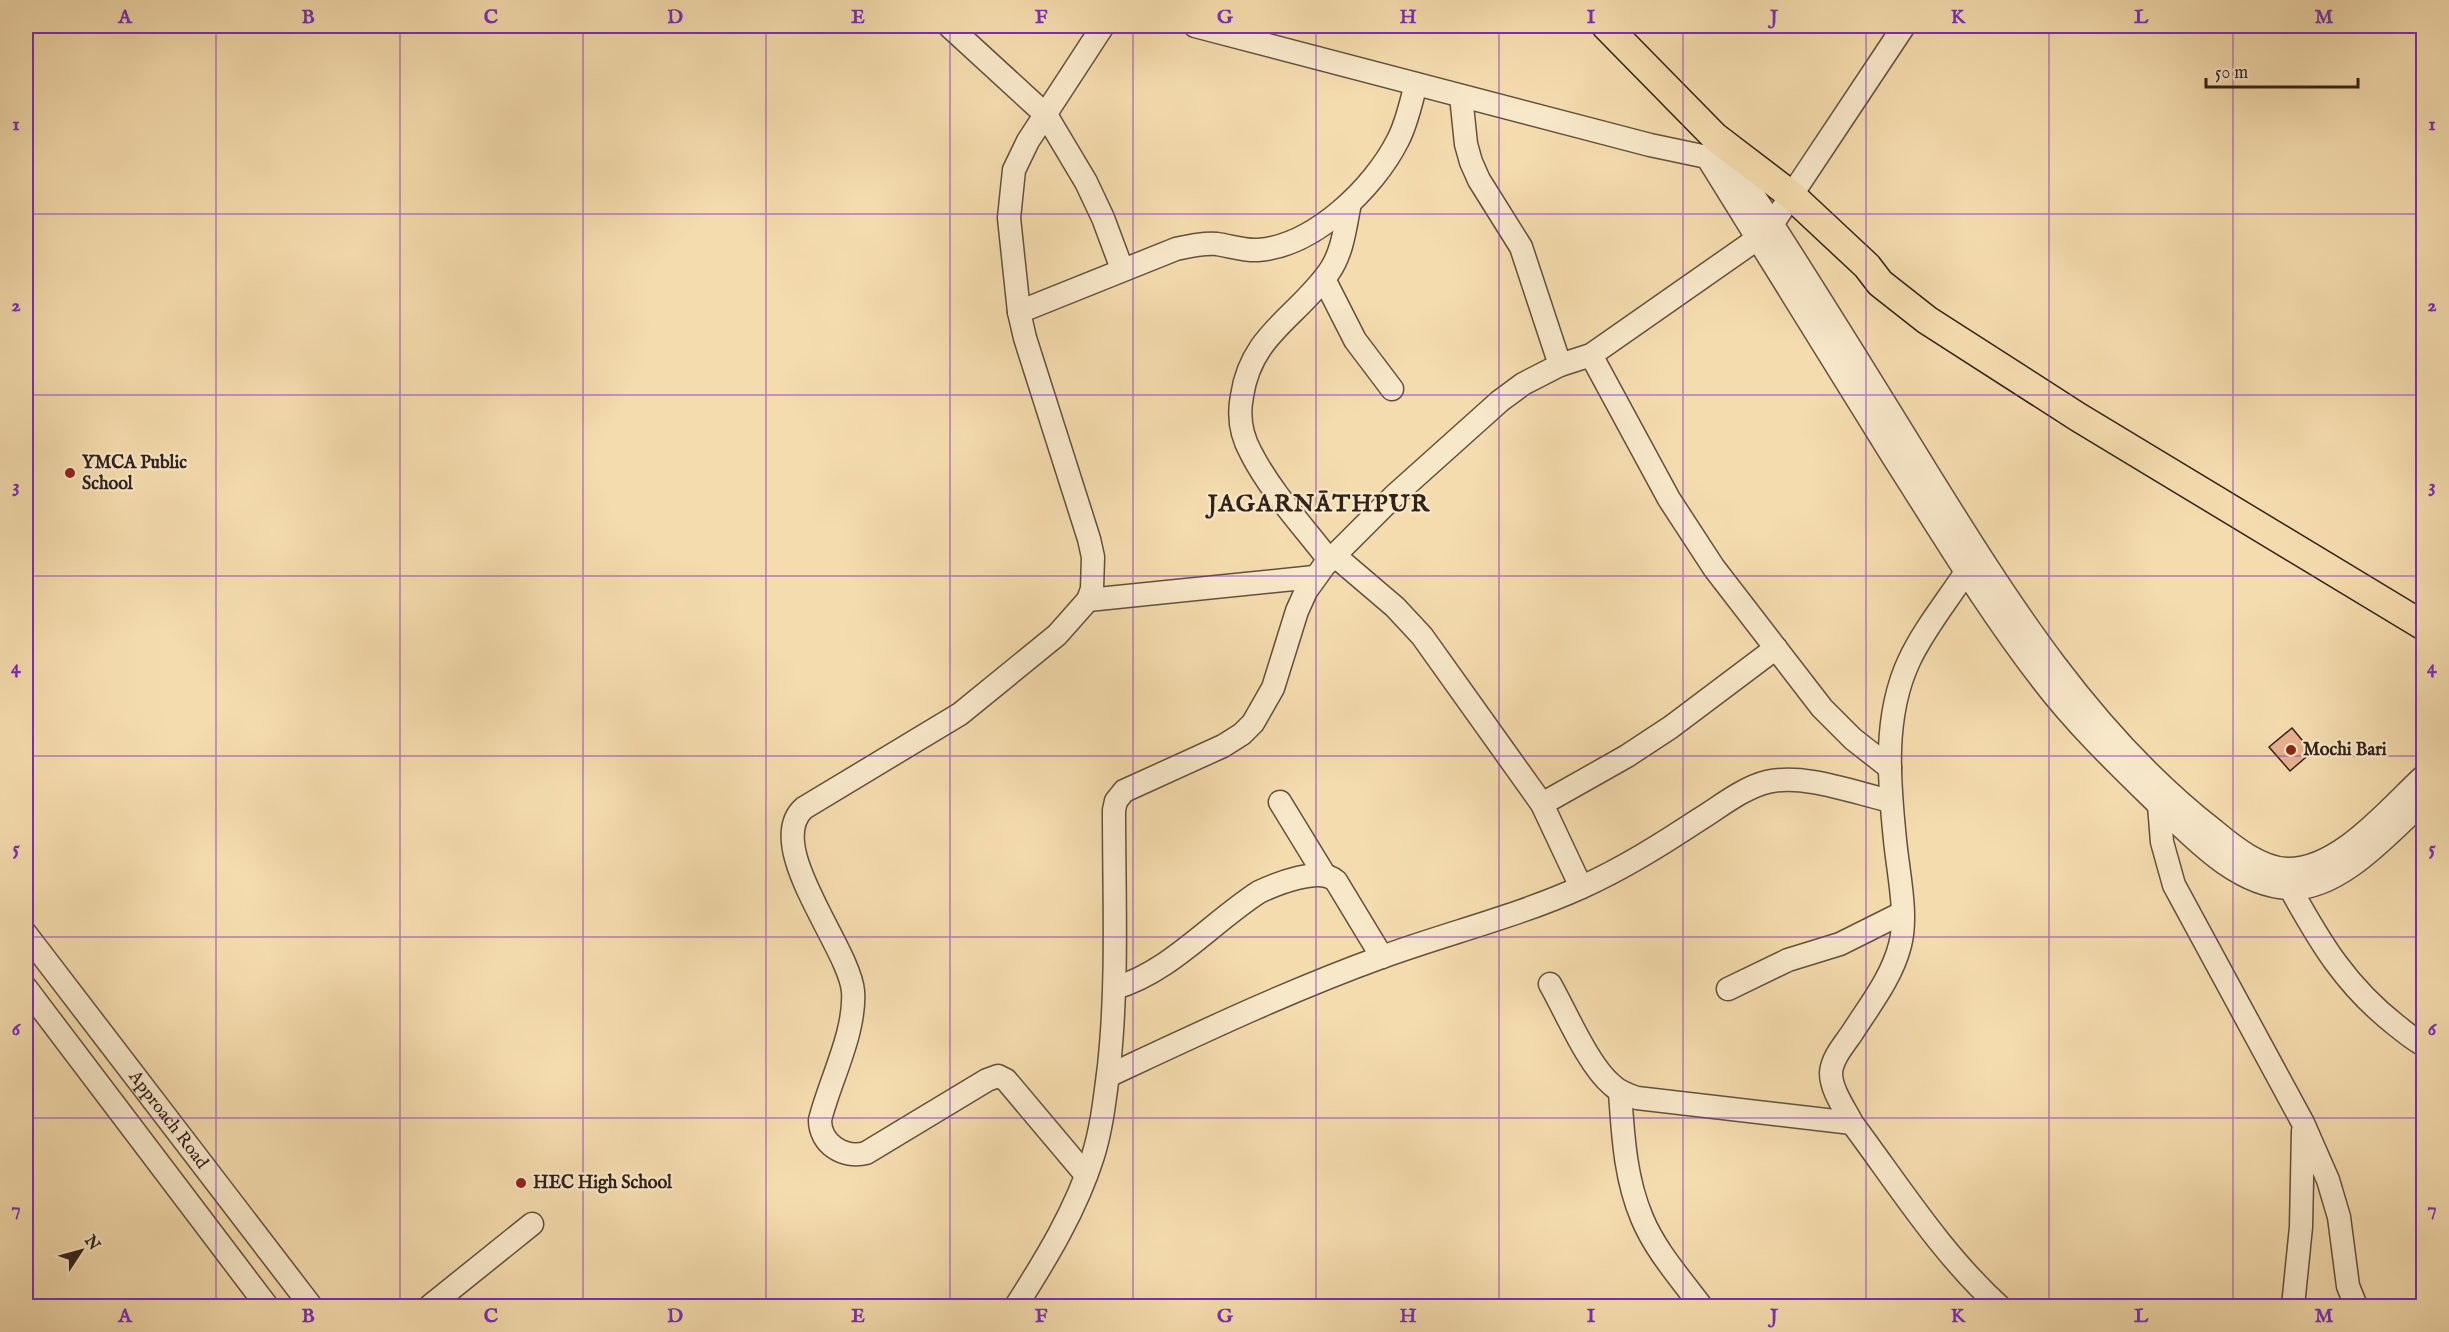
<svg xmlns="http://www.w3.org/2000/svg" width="2449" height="1332" font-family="'IM FELL English',serif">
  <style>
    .building { fill: #e9b18f; stroke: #312119; stroke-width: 1.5 }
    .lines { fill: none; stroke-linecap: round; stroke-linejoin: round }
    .minor-casing { stroke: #62503e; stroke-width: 25 }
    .major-casing { stroke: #312119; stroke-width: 31 }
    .minor { stroke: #f8e8ca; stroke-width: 22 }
    .major { stroke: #f5dcae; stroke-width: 28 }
    .grid { fill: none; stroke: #7b2cbf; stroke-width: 1.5; stroke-opacity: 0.55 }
    .poi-dot { fill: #8f2418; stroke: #f8e8ca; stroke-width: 2 }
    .labels { text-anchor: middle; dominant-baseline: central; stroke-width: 4.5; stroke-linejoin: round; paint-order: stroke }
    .poi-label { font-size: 18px; font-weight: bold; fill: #312119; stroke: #f8e8ca; text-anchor: start }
    .street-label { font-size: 18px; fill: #312119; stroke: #f8e8ca }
    .district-label { font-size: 24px; font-weight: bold; letter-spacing: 1.5px; fill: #312119; stroke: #f8e8ca }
    .neatline { fill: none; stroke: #7b2cbf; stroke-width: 2 }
    .grid-label { font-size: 20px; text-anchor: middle; font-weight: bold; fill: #7b2cbf }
  </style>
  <rect width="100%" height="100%" fill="#f5dcae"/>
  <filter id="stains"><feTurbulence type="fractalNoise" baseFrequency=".00333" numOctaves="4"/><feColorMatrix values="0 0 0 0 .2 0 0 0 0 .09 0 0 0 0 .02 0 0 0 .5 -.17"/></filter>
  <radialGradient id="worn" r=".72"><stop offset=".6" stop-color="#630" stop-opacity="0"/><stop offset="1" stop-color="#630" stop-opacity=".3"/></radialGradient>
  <path class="building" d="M2292 728 2312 752 2290 771 2269 747Z"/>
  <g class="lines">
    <g class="minor-casing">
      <g id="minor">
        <path d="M949 26 1046 115 1086 182 1103 218 1122 269"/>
        <path d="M1195 26 1650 145 1707 157 1722 156"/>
        <path d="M1461 96 1466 144 1471 162 1479 180 1521 247 1560 365"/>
        <path d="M1727 155C1796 258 1861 365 1926 470 2008 602 2091 735 2215 831 2234 847 2261 868 2287 869 2339 870 2388 809 2424 776"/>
        <path d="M1707 157C1768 257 1830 357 1893 457 1941 532 1987 609 2042 680 2077 726 2120 767 2161 807 2195 840 2239 887 2291 888 2340 890 2390 832 2424 801"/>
        <path d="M1324 279 1355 340 1392 389"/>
        <path d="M1019 312 1176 249C1190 246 1203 243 1217 244 1231 246 1244 251 1258 250 1314 246 1374 188 1398 140 1407 123 1411 102 1416 84"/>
        <path d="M1591 355 1669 499 1714 568 1822 708 1853 739 1890 768"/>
        <path d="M1334 555 1395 607 1422 636 1542 804 1581 887"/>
        <path d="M1329 560C1303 526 1271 492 1251 453 1241 435 1238 416 1242 396 1251 335 1296 318 1329 272 1343 252 1345 227 1350 203"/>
        <path d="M1966 572C1947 601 1924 629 1909 661 1883 717 1889 781 1895 840 1898 872 1908 915 1900 945 1892 977 1870 1005 1852 1033 1844 1045 1832 1058 1831 1073 1831 1090 1845 1109 1852 1123 1899 1186 1941 1253 1999 1306"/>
        <path d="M1088 600 1314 577"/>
        <path d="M1280 802 1324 874"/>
        <path d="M1542 804 1627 756 1671 727 1776 648"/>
        <path d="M2159 805 2162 842 2174 885 2303 1123 2328 1180 2339 1217 2348 1286 2356 1306"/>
        <path d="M2290 888C2321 944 2346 986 2397 1026 2406 1033 2414 1040 2424 1045"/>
        <path id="s1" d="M26 934 311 1306"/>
        <path d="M1550 984C1566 1012 1588 1065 1612 1085 1619 1092 1628 1095 1637 1098L1852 1123"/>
        <path d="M26 988 267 1306"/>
        <path d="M1115 988C1170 972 1211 923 1259 892 1276 884 1320 866 1336 881L1382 957"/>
        <path d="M1728 989 1788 960 1840 944 1902 913"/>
        <path d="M1108 1076C1198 1034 1288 991 1382 957 1448 933 1518 916 1582 887 1624 868 1662 844 1700 819 1721 806 1743 788 1767 782 1804 773 1855 793 1891 801"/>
        <path d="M1620 1092C1623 1135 1625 1178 1642 1218 1655 1250 1681 1279 1701 1306"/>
        <path d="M1086 1175 1006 1080 998 1076 987 1080 866 1153C844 1159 820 1144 820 1120 830 1080 856 1032 853 991 849 947 762 845 804 808L960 714 1057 635 1088 600 1092 589 1093 557 1089 539 1025 338 1019 312 1009 218 1014 170 1028 141 1103 26"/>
        <path d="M430 1306 532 1224"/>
        <path d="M1016 1306C1046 1259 1076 1210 1093 1156 1102 1127 1105 1097 1109 1066 1118 982 1114 896 1114 810L1116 801 1124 791 1223 746 1242 734 1253 723 1273 688 1297 611 1306 591 1324 566 1394 496 1500 401 1523 384 1560 365 1591 355 1757 239 1773 223 1904 26"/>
        <path d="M2293 1306 2301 1227 2303 1131"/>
      </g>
    </g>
    <g class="major-casing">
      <path id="major" d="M1606 26 1715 137 1791 195 1867 266 1880 283 1927 320 2078 417 2424 626"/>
    </g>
    <use href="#minor" class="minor"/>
    <use href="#major" class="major"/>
  </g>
  <path class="grid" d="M216 26V1306M400 26V1306M583 26V1306M766 26V1306M950 26V1306M1133 26V1306M1316 26V1306M1499 26V1306M1683 26V1306M1866 26V1306M2049 26V1306M2233 26V1306M26 214H2424M26 395H2424M26 576H2424M26 756H2424M26 937H2424M26 1118H2424"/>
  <g class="poi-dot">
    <circle cx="70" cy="473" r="6"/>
    <circle cx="2291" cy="750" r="6"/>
    <circle cx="521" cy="1183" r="6"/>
  </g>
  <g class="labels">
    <g class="poi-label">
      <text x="82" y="463">YMCA Public<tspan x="82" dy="21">School</tspan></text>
      <text x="2303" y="750">Mochi Bari</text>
      <text x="533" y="1183">HEC High School</text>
    </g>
    <g class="street-label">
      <text stroke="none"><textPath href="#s1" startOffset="234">Approach Road</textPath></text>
    </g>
    <g class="district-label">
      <text x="1319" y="504">JAGARNĀTHPUR</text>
    </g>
  </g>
  <rect width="2449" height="1332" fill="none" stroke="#f5dcae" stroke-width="66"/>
  <g transform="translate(81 1251) rotate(54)" stroke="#f8e8ca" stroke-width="4.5" paint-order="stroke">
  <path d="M0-4.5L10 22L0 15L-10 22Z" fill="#312119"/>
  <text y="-9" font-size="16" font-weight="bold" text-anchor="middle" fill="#312119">N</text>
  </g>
  <path d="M2206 78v9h152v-9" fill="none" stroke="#312119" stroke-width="3"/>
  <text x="2215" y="78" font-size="18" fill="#312119" stroke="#f8e8ca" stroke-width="4.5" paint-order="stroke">50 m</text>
  <rect x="33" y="33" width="2383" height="1266" class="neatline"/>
  <g class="grid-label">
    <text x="125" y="23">A</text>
    <text x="308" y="23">B</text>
    <text x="491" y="23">C</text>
    <text x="675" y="23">D</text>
    <text x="858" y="23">E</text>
    <text x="1041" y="23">F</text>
    <text x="1225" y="23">G</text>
    <text x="1408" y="23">H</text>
    <text x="1591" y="23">I</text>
    <text x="1774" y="23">J</text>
    <text x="1958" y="23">K</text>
    <text x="2141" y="23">L</text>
    <text x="2324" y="23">M</text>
    <text x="16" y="130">1</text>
    <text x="2432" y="130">1</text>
    <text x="16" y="311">2</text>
    <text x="2432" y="311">2</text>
    <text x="16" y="492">3</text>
    <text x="2432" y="492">3</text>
    <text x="16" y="673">4</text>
    <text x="2432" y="673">4</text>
    <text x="16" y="854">5</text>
    <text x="2432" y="854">5</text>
    <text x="16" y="1035">6</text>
    <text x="2432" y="1035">6</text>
    <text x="16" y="1215">7</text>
    <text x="2432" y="1215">7</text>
    <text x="125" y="1322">A</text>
    <text x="308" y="1322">B</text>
    <text x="491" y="1322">C</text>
    <text x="675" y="1322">D</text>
    <text x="858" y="1322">E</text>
    <text x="1041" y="1322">F</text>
    <text x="1225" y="1322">G</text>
    <text x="1408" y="1322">H</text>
    <text x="1591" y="1322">I</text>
    <text x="1774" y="1322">J</text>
    <text x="1958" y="1322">K</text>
    <text x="2141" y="1322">L</text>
    <text x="2324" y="1322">M</text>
  </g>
  <rect width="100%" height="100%" filter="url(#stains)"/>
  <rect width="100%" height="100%" fill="url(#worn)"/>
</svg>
